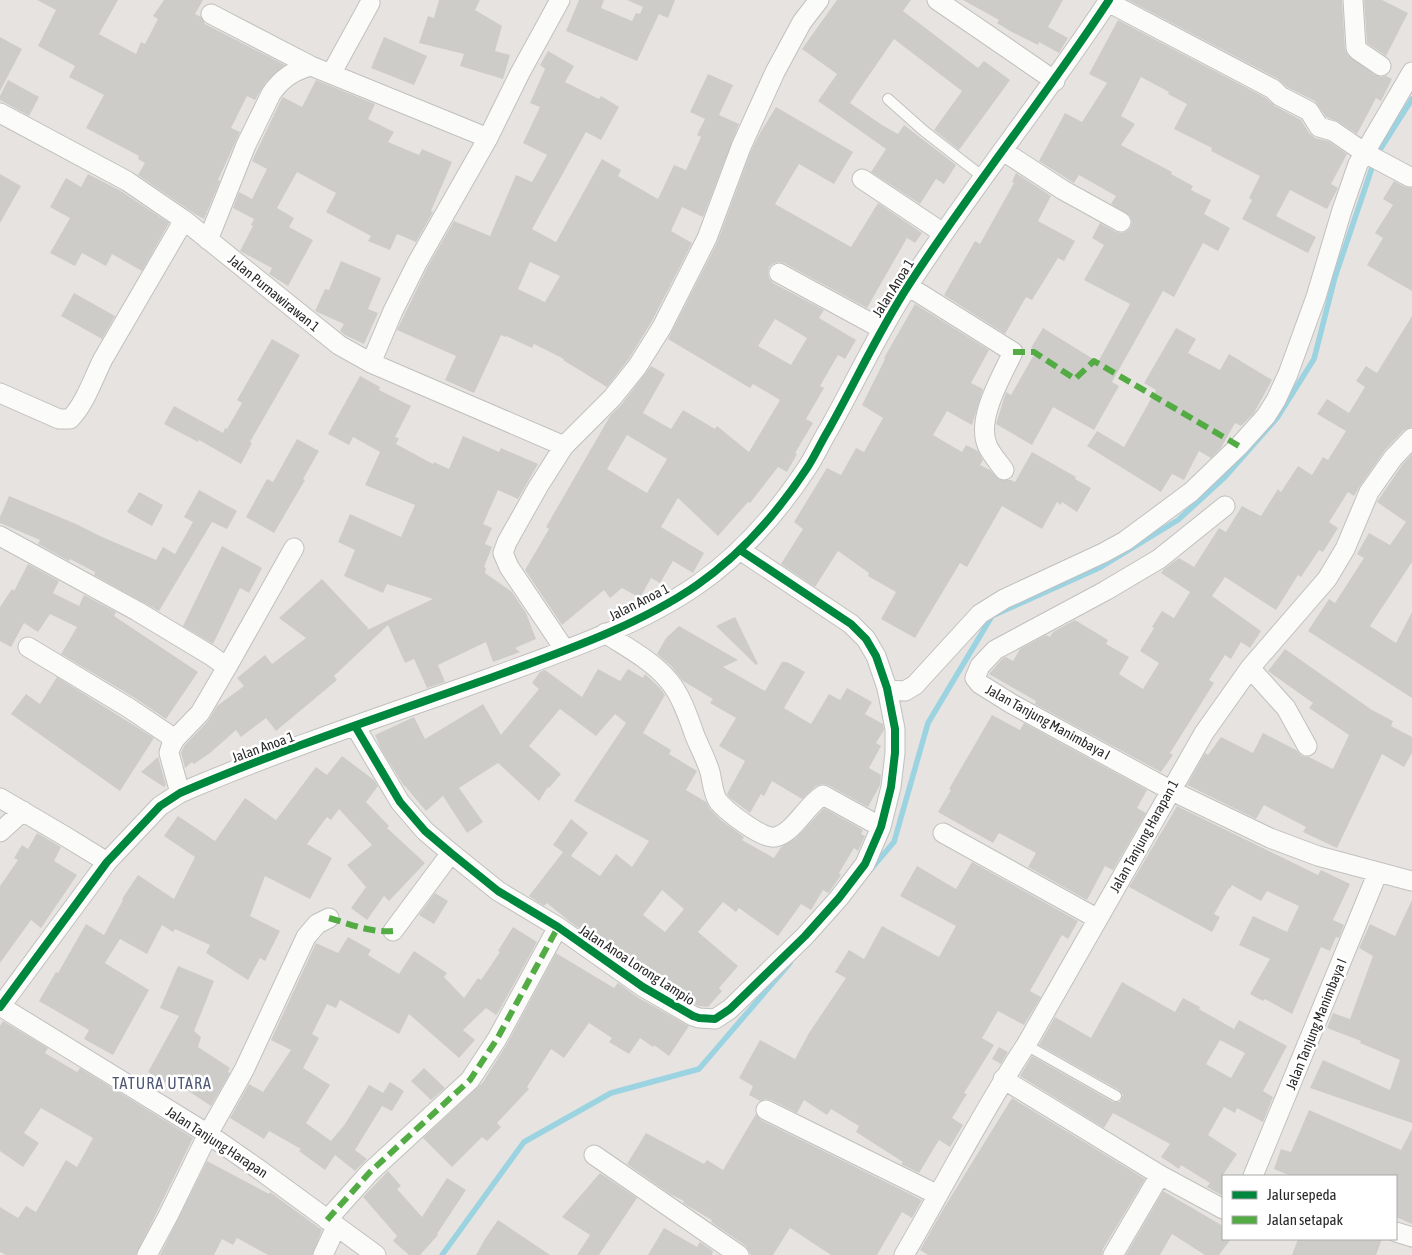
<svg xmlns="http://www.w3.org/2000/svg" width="1412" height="1255" font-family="'Asap Condensed',sans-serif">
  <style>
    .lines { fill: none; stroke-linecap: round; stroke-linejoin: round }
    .stream { stroke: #9bd3e1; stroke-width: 5.5 }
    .building { fill: #ceccc9; fill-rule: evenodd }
    .service-casing { stroke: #c1c0c1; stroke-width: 12 }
    .minor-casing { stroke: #c1c0c1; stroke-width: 21 }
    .service { stroke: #fbfbfa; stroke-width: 10 }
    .minor { stroke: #fbfbfa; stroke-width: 19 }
    .quiet { stroke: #53ab44; stroke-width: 6; stroke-dasharray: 12 6; stroke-linecap: butt }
    .cycleway-casing { stroke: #fff; stroke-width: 11 }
    .cycleway { stroke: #00873e; stroke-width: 8 }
    .labels { text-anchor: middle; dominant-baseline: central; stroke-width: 5; stroke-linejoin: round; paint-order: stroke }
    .street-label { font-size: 14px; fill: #292929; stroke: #fff }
    .quarter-label { font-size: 16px; letter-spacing: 1px; fill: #4e5875; stroke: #fff }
  </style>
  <rect width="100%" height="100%" fill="#e7e3e0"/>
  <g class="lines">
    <path class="stream" d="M871 869 894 842 928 723 992 616 1101 567 1178 520 1225 477 1277 418 1314 359 1335 277 1376 156 1412 99
      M442 1255 524 1142 611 1093 699 1069 790 963"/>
  </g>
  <path class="building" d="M37 0H118L99 34 136 54 141 42 145 44 158 19 153 16 164 0H203L195 14 201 17 205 24 285 65 266 82 255 100 247 96 231 128 240 132 218 180 220 181 204 219 195 214 138 175 145 163 138 159 139 156 86 128 104 95 69 77 75 66 38 46 56 10Z
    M439 0H480L475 10 502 26 495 51 510 55 503 79 460 66 464 54 419 43 428 16 434 18Z
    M579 0H604L601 8 632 21 636 13 640 14 643 7 627 0H675L668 18 659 14 637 61 566 31Z
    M837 0H911L903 11 978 68 984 61 1010 80 959 150 934 130 962 91 894 39 850 103 882 125 898 134 904 125 956 165 944 184 936 179 920 204 871 172 886 149 818 101 837 74 802 49Z
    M963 0H1063L1048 27 1068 38 1059 53 1039 42 1038 45 1010 31 997 23 999 20Z
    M1128 0H1342L1345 49 1348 55 1375 75 1381 77 1386 76 1392 79 1381 101 1376 98 1357 134 1339 122 1326 117 1315 101 1287 87 1278 79Z
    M1364 0H1382L1408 13 1386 56 1367 43Z
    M1118 20 1266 98 1275 106 1301 120 1309 133 1315 138 1328 141 1347 154 1331 184 1338 188 1327 209 1290 190 1276 216 1316 237 1308 253 1242 219 1252 200 1249 198 1260 176 1211 151 1212 148 1174 129 1187 104 1168 94 1169 92 1141 77 1121 116 1135 124 1121 145 1172 172 1171 174 1193 186 1191 190 1211 200 1204 214 1230 228 1218 251 1203 243 1174 297 1163 291 1112 382 1119 386 1094 430 1053 407 1032 445 996 424 1006 392 1011 395 1036 351 1031 348 1043 328 1098 362 1130 304 1084 280 1104 245 1092 238 1100 223 1116 232 1122 233 1127 231 1131 227 1132 221 1130 216 1111 204 1116 196 1079 175 1074 183 1039 161 1065 113 1082 122 1107 83 1089 74Z
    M0 37 22 49 0 91Z
    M384 37 427 56 414 85 371 68Z
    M548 51 574 66 565 82 599 99 601 96 619 107 601 140 586 132 532 229 556 242 602 159 621 170 618 176 658 199 674 165 686 170 701 137 697 135 705 119 690 112 708 74 733 85 719 115 739 124 703 217 682 207 671 231 692 243 652 321 628 360 607 387 563 360 564 359 534 344 532 348 506 336 505 337 501 335 474 393 445 380 456 356 397 330 427 268 454 221 490 236 516 175 532 182 547 155 523 143 540 107 530 103 545 69 540 65ZM530 262 560 276 545 302 518 289Z
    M8 80 39 97 29 116 0 100V96Z
    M316 80 375 104 368 119 394 132 388 142 419 155 422 149 452 162 431 211 433 212 416 242 397 234 390 250 368 241 371 236 326 212 336 193 297 172 277 208 294 218 289 227 313 240 288 286 269 274 272 268 240 251 253 226 251 225 254 219 233 208 239 192 252 199 267 169 252 161 281 100 283 97 302 107Z
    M776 107 853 152 834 184 799 164 775 204 851 247 878 203 922 233 915 243 907 238 867 308 784 263 778 262 774 263 769 267 768 274 769 278 773 283 824 310 819 318 856 340 845 359 838 355 820 386 824 388 806 419 813 423 795 453 797 454 787 472 778 467 750 503 748 502 718 536 678 498 661 527 704 553 693 573 673 561 660 583 651 578 640 598 622 588 610 598 604 590 562 625 525 570 549 529 546 527 610 416 621 405 651 366 665 374 643 413 671 429 683 410 715 429 717 426 749 452 780 400 753 384 750 388 668 339 717 243 751 151 760 133ZM775 319 807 338 791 365 758 346ZM627 435 667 459 647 493 607 469Z
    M1016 173 1051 196 1038 221 1075 241 1064 261 1058 258 1032 300 1026 297 1005 334 944 295 975 241 980 244 1014 183 1012 182Z
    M0 174 21 186 0 223Z
    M88 174 121 191 169 223 142 271 112 254 106 266 82 253 75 266 50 253 70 218 50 207 66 178 81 187Z
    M1394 181 1405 187 1412 188V291L1367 265 1383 238 1375 233 1393 205 1383 199Z
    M341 261 381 278 368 309 378 313 364 344 345 335 340 331 344 324 315 311 325 289 329 290Z
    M74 293 115 316 102 339 61 316Z
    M915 304 989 350 971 383 983 389 972 425 947 411 933 435 962 452 966 445 978 451 983 460 980 465 990 470 1000 480H1011L1015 482 1032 452 1076 477 1075 479 1091 488 1077 512 1062 502 1061 505 1057 502 1042 529 1002 506 967 567 960 563 915 638 881 619 896 592 868 576 869 573 838 551 815 587 781 564 803 529 794 522 827 468 841 475 856 448 864 452 883 418 862 405 885 359 884 358Z
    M1412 316V427L1404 430 1385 450 1360 486 1354 496 1348 492 1329 522 1338 528 1323 552 1319 550 1301 577 1298 575 1276 610 1225 577 1212 596 1261 631 1250 648 1241 642 1231 659 1225 655 1209 680 1214 683 1170 753 1173 755 1161 772 1035 704 1036 701 989 674 1002 659 1006 657 1013 661 1020 649 1046 635 1050 637 1053 632 1075 620 1108 640 1106 644 1129 657 1119 674 1143 689 1159 663 1140 651 1154 628 1152 627 1162 611 1174 618 1190 592 1161 573 1164 569 1179 558 1194 567 1219 528 1226 532 1242 506 1261 516 1278 489 1281 492 1298 466 1312 475 1323 457 1328 460 1346 431 1317 414 1327 399 1349 413 1365 387 1356 381 1366 366 1377 373Z
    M1176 328 1196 339 1188 353 1220 370 1229 354 1272 380 1254 413 1241 426 1235 423 1221 448 1211 458 1199 451 1184 480 1172 474 1161 492 1087 446 1097 431 1124 447 1156 390 1144 383Z
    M272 339 300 355 250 442 252 443 241 464 199 440 198 442 164 424 174 406 223 433 225 428 227 429 242 403 237 400Z
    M360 376 380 387 379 390 411 406 395 437 399 438 396 444 433 464 434 462 449 469 463 436 499 452 501 448 538 464 518 499 498 490 483 524 492 528 485 544 492 547 484 567 486 568 485 573 512 592 526 613 536 639 515 648 520 652 493 662 486 642 438 665 445 682 427 688 414 659 405 663 388 625 334 676 337 680 276 731 266 718 241 737 236 730 210 753 194 764 192 762 185 768 181 753 184 746 208 721 217 706 244 686 237 678 265 655 272 664 306 638 279 618 322 579 368 628 367 630 433 599 387 584 383 593 344 576 355 550 338 542 350 514 401 537 415 505 365 485 380 452 353 437 349 445 328 434Z
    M297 439 319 451 303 479 305 480 274 533 246 517 267 479 273 482Z
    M1412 454V562L1370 626 1396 643 1412 612V698L1308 631 1329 599 1335 603 1364 558 1357 554 1369 533 1390 545 1406 522 1377 502 1402 465Z
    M199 490 237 511 227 529 212 522 159 611 94 575 95 572 70 559 69 561 38 544 40 540 0 523V517L9 496 76 524 102 537 156 560 163 547 175 554 193 522 184 517Z
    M139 492 163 505 152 526 127 512Z
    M222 546 262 568 249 593 240 588 213 644 183 626Z
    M28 564 59 581 53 593 79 606 84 595 116 612 114 616 198 672 166 719 135 698 61 654 77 627 50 614 38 632 24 623 11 647 0 641V607L12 589 14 591Z
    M735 617 758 664 756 665 716 626Z
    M679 626 738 660 723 667 765 691 782 662H787L805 672 784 708 811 724 829 694 840 700 847 688 872 702 865 714 883 724 884 730 876 743 881 746 869 768 881 775 880 785 868 807 828 785 823 784 816 786 802 799 772 781 764 796 761 794 750 813 730 798 727 794 745 761 719 746 736 718 710 703 713 699 683 681 671 666 657 654 666 638Z
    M1285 649 1372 710 1393 721 1391 726 1412 737V753L1404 767 1382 754 1337 848 1303 832 1306 827 1264 805 1256 819 1187 785 1205 753 1208 755 1221 737 1253 753 1263 733 1296 750 1302 756 1309 757 1333 769 1349 735 1309 708 1313 703 1268 671Z
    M598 669 620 681 628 669 643 678 645 674 660 688 665 695 643 733 671 750 669 754 697 771 686 790 706 802 710 809 721 820 744 837 742 840 774 858 781 847 796 838 824 808 863 830 861 834 865 836 858 851 854 848 839 873 841 875 830 891 828 893 823 890 811 910 801 904 778 936 739 908 736 912 723 902 698 932 738 966 719 988 722 991 708 1007 698 1006 649 978 569 921 547 903 544 906 529 896 563 852 553 845 571 819 588 833 571 856 600 876 616 854 632 867 649 841 574 801 626 723 615 714 596 736 560 709 529 746 561 774 549 788 548 787 539 801 498 763 459 788 483 822 467 833 443 796 426 811 405 786H404L381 749 375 735 414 717 425 739 483 704 501 735 539 689 532 683 540 672 545 670 582 697ZM662 890 684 909 665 932 643 915Z
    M57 677 154 738 120 791 11 714 26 694 40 704Z
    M992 715 1020 730 1024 723 1147 790 1137 808 1146 813 1113 870 1105 866 1087 900 1028 867 1036 853 999 833 993 843 938 812 951 790 949 789Z
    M342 756 374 780 378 786 366 802 389 826 387 828 425 863 389 901 384 896 367 920 351 908 366 887 347 865 372 845 339 809 331 820 327 817 307 844 332 858 310 899 265 876 250 916 280 931 265 961 260 958 248 980 206 953 210 945 175 929 173 932 162 925 147 954 120 939 105 963 149 990 113 1055 84 1039 89 1030 39 1001 56 972 58 973 86 924 104 935 123 900 122 899 138 875 174 899 195 857 164 836 178 816 215 841 245 798 276 820 316 767 327 775Z
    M158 757 166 785 164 787 141 772Z
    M1177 806 1318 875 1321 870 1350 884 1333 920 1344 925 1339 938 1336 937 1330 951 1321 947 1292 1014 1265 999 1263 1001 1250 994 1270 959 1239 945 1253 916 1287 932 1299 906 1267 891 1261 901 1232 885 1230 889 1229 888 1214 914 1220 917 1212 932 1129 887Z
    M37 833 61 847 54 861 77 875 41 928 31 920 0 963V886L18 860 14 858 22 845 28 849Z
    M972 862 1078 921 1068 939 1062 935 1030 991 1041 997 1024 1025 998 1011 982 1038 994 1045 964 1093 967 1094 952 1118 963 1125 950 1147 939 1140 919 1173 901 1164 903 1162 856 1132 859 1126 831 1109 827 1115 804 1100 797 1113 771 1100 765 1099 760 1101 749 1095 753 1086 739 1078 760 1040 795 1059 809 1033 846 978 835 972 849 950 864 959 882 926 939 957 956 926 900 896 917 866 956 889Z
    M435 893 448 901 434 924 419 915Z
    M1412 900V1123L1310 1088 1323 1060 1390 1090 1400 1060 1360 1043 1361 1041 1327 1028 1333 1013 1350 1019 1373 956 1359 948 1370 924 1395 936Z
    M513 927 537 942 499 1011 496 1015 486 1008 463 1030 475 1040 459 1058 409 1014 399 1034 340 1000 336 1008 327 1004 312 1034 319 1038 303 1068 330 1085 306 1123 331 1141 345 1124 369 1085 383 1093 390 1082 404 1091 392 1111 382 1106 355 1150 367 1159 355 1171 335 1155 325 1170 299 1151 301 1149 269 1131 264 1139 230 1118 249 1084 263 1092 291 1050 271 1040 316 943 338 953 348 937 371 950 368 955 399 974 414 951 447 973 444 977 464 998 478 978 481 980 500 952 498 951Z
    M556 953 614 988 618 983 637 997 689 1026 669 1056 654 1045 653 1047 640 1038 629 1054 609 1042 612 1038 589 1023 564 1058 551 1049 527 1087 529 1089 497 1123 501 1127 487 1141 482 1137 452 1167 423 1138 483 1082 507 1044Z
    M178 966 214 981 194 1031 201 1037 198 1047 230 1068 228 1072 230 1073 211 1106 178 1084 175 1088 148 1072 179 1016 160 1008Z
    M1122 982 1175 1012 1183 998 1200 1007 1199 1009 1234 1029 1239 1020 1287 1046 1263 1091 1273 1097 1263 1122 1237 1108 1235 1113 1224 1107 1208 1135 1237 1154 1223 1175V1196L1207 1187 1210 1183 1181 1165 1179 1169 1161 1157 1170 1144 1113 1113 1104 1128 1020 1076 1032 1056 1113 1102H1120L1123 1095 1119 1090 1039 1045 1055 1017 1091 1038ZM1220 1040 1245 1053 1231 1078 1206 1064Z
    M3 1021 48 1048 45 1053 77 1072 80 1068 193 1138 136 1255H6L0 1252V1207L18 1218 26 1206 36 1212 66 1160 77 1167 93 1138 41 1108 24 1133 39 1143 23 1167 0 1151V1026Z
    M999 1047 1008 1052 1001 1064 992 1059Z
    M424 1068 445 1088 431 1100 411 1081Z
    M1012 1098 1145 1179 1103 1249 1102 1255H928L920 1250 944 1208Z
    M1309 1110 1401 1150 1412 1129V1224L1396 1217V1176H1291L1274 1169 1281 1149 1291 1152Z
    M756 1114 761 1120 922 1200 912 1218 902 1212 877 1255H831L790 1228 773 1255H751L746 1246 711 1222 712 1220 688 1206 683 1203 684 1201 670 1194 627 1164 646 1133 704 1164 707 1160 723 1170Z
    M207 1161 269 1194 270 1192 322 1230 312 1255H268L237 1238 233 1245 222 1239 214 1255H160Z
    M388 1171 401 1186 397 1189 422 1217 447 1178 466 1190 437 1234 438 1235 420 1255H409L393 1241 397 1236 363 1197Z
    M600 1173 637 1198 599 1255H577L590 1235 562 1217Z
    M1163 1191 1223 1226V1239H1231L1219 1255H1205L1172 1234 1160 1255H1126Z
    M498 1220 550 1255H476L485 1239Z
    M664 1228 697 1247 700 1242 713 1251 712 1255H648Z
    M1298 1239H1382L1376 1255H1292Z"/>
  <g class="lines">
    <g class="service-casing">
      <path id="service" d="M888 99 924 131 983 177
        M1026 1045 1116 1096"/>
    </g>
    <g class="minor-casing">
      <path id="minor" d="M937 0 1055 81
        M1353 0 1356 48 1359 51 1381 66
        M1108 2 1273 89 1280 96 1309 111 1319 127 1333 131 1365 153 1410 177
        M211 14 311 66 331 74 370 3
        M331 74 488 138
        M0 113 127 181 184 220 339 345 371 363 564 446
        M1003 151 1063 190 1121 222
        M862 179 943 233
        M208 240 246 145 271 94C280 80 294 70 311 66
        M779 273 882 329
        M908 286 1013 352C1001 378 975 420 988 447 992 455 999 463 1004 470
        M371 363 393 311 417 263 488 138 520 73 560 0
        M0 393 59 419H70C85 404 93 379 103 359 130 313 157 267 184 220
        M1225 506 1159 559 1105 591 995 650 980 666 975 678 980 684 1012 704 1170 790 1270 838 1318 856 1412 881
        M0 536 137 611 210 655 227 667 200 713 175 739 171 746 169 753 180 793
        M605 633C626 647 653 661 669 681 681 695 689 719 695 736 700 748 706 759 710 772 712 780 713 794 718 801 726 811 763 840 775 837 794 833 806 805 823 795L881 827
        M28 647 129 708 175 739
        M565 650 509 567 503 553 507 542 538 487 564 446 612 398 637 367 662 327 707 238 741 147 775 72 802 22 819 0
        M227 667 294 548
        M1250 668 1286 708 1307 746
        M887 690 905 691 915 685 980 614 1004 599 1103 553 1125 541 1191 492 1239 446 1266 416 1276 400 1288 374 1316 297 1342 210 1358 164 1412 72
        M355 726 400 802 425 831 451 853 498 891 558 927 643 987 693 1016 699 1018 715 1019 730 1009 805 936 839 898 865 864 881 827 891 787 895 753V729L887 688 876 656 866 639 851 624 740 550
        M0 798 63 835 107 862
        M0 832 23 811
        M943 833 1098 919
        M393 931 451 853
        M0 1006 208 1134 257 1168 376 1255
        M0 1007 107 862 160 806 180 793C282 749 389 714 493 677 561 652 638 626 697 585 740 555 778 512 807 468 815 456 821 442 829 429 856 381 879 330 910 283 973 186 1046 96 1109 0
        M1003 1079 1160 1175 1223 1209
        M766 1110 938 1195
        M594 1155 739 1255
        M1253 1176 1378 872
        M327 1220 370 1172 470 1080 497 1039 558 927
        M1396 1232 1412 1237
        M147 1255 168 1216 208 1134 244 1070 306 937 317 924 329 918
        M323 1255 336 1227
        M904 1255C945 1185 981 1113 1026 1045L1204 733 1250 668 1327 579 1345 549 1369 492 1393 458 1412 438
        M1113 1255 1160 1175"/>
    </g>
    <use href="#service" class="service"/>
    <use href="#minor" class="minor"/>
    <path class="quiet" d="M1013 352H1034L1075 379 1094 361 1239 446
      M329 918C350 924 371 933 393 931
      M327 1220 370 1172 470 1080 497 1039 558 927"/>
    <g class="cycleway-casing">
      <path id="cycleway" d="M355 726 400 802 425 831 451 853 498 891 558 927 643 987 693 1016 699 1018 715 1019 730 1009 805 936 839 898 865 864 881 827 891 787 895 753V729L887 688 876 656 866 639 851 624 740 550
        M0 1007 107 862 160 806 180 793C282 749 389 714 493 677 561 652 638 626 697 585 740 555 778 512 807 468 815 456 821 442 829 429 856 381 879 330 910 283 973 186 1046 96 1109 0"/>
    </g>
    <use href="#cycleway" class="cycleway"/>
  </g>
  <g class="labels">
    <g class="street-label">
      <text transform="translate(893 288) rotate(-58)">Jalan Anoa 1</text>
      <text transform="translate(274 293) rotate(39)">Jalan Purnawirawan 1</text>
      <text transform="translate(639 602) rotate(-27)">Jalan Anoa 1</text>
      <text transform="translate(1048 722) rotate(29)">Jalan Tanjung Manimbaya I</text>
      <text transform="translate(263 747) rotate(-20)">Jalan Anoa 1</text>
      <text transform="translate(1144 836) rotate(-61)">Jalan Tanjung Harapan 1</text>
      <text transform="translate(637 965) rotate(33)">Jalan Anoa Lorong Lampio</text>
      <text transform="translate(1316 1024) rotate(-68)">Jalan Tanjung Manimbaya I</text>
      <text transform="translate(217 1142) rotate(33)">Jalan Tanjung Harapan</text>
    </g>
    <g class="quarter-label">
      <text x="162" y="1083">TATURA UTARA</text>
    </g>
  </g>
  <rect x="1222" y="1175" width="175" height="65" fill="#ffffff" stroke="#a9a9a9"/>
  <rect x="1232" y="1191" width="25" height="8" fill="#00873e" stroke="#a9a9a9"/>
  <text x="1267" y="1200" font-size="15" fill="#292929">Jalur sepeda</text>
  <rect x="1232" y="1216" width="25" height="8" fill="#53ab44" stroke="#a9a9a9"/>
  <text x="1267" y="1225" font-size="15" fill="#292929">Jalan setapak</text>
</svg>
